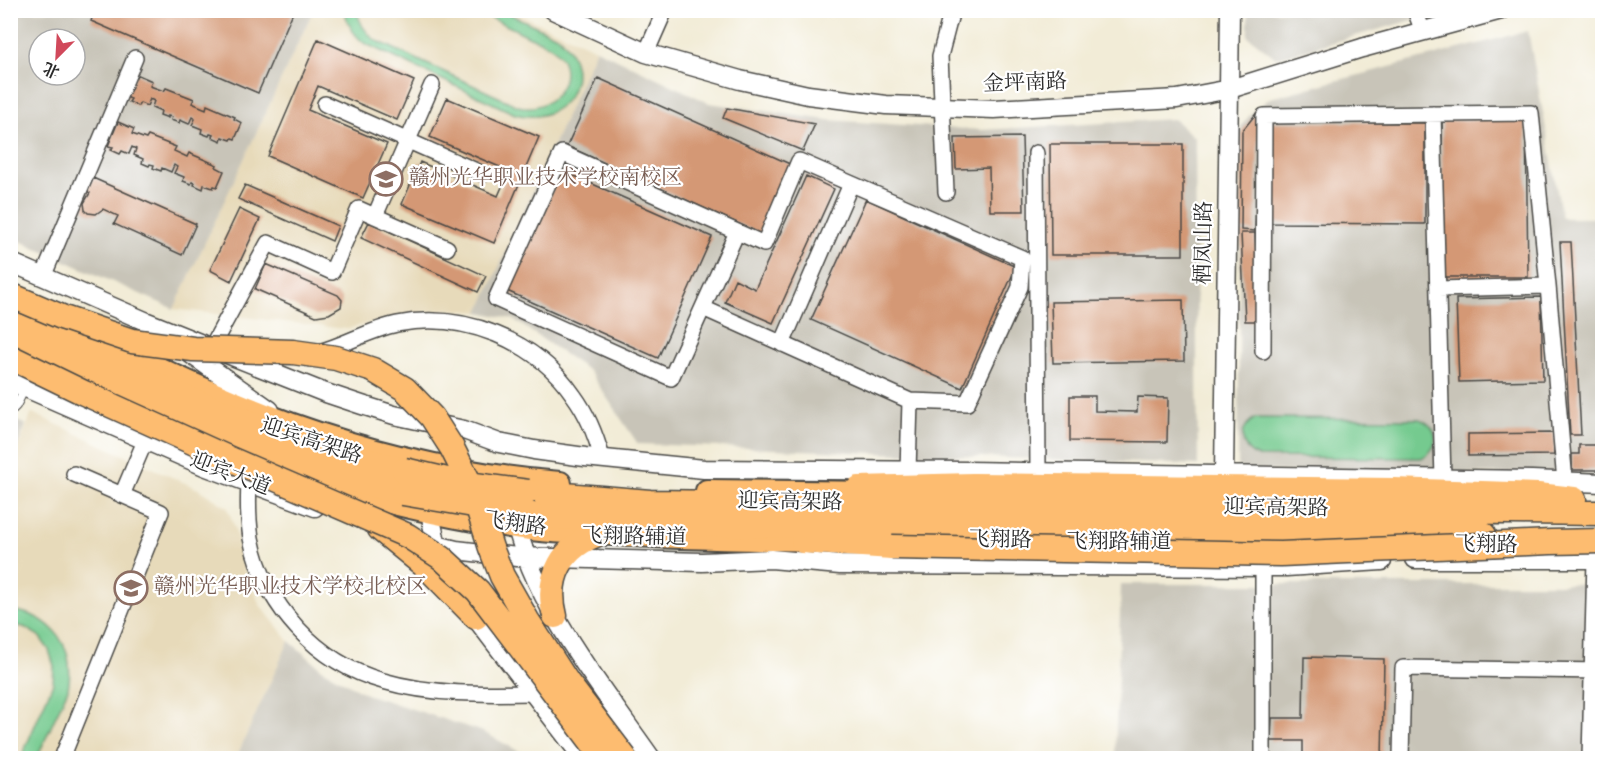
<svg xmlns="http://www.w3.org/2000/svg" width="1613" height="769" font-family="'Sorts Mill Goudy','Noto Serif SC',serif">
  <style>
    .built { fill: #e7daba }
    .industrial { fill: #c8c4b8; fill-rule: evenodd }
    .green { fill: #74ca8f; stroke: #507a5d; stroke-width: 1.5 }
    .building { fill: #d49875 }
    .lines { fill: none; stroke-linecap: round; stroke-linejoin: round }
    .service-casing { stroke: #494845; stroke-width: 10 }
    .minor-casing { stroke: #494845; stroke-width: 18 }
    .tertiary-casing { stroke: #494845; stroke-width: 21 }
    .primary-casing { stroke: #494845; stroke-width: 26 }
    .trunk-casing { stroke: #494845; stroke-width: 27 }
    .service { stroke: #fff; stroke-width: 8 }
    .minor { stroke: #fff; stroke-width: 15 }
    .tertiary { stroke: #fff; stroke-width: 18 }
    .primary { stroke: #fdbc6f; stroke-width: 22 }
    .trunk { stroke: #fdbc6f; stroke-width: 24 }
    .trunk-bridge-casing { stroke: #494845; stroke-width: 27; stroke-linecap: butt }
    .trunk-bridge { stroke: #fdbc6f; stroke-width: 24 }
    .labels { text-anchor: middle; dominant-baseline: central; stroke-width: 4.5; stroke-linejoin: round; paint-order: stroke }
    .street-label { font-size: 21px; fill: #2b2b2b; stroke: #fff }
    .education-label { font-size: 21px; fill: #785e54; stroke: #fff; text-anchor: start }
  </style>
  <rect width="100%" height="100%" fill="#fff"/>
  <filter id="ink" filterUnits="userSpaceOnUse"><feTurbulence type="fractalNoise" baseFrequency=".0167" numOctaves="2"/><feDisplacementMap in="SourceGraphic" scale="12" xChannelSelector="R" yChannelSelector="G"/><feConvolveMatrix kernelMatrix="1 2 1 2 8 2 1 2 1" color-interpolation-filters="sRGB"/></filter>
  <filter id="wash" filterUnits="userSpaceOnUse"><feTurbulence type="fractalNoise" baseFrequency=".008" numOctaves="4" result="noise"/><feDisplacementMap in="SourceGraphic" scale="24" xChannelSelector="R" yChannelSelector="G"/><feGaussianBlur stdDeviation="1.35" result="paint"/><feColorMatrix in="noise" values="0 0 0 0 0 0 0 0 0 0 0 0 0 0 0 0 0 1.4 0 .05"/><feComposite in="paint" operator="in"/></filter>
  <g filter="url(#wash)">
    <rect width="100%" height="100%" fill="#f2ecd7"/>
    <path class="built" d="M313 11H512L596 49 479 312 446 309 406 315 346 329 174 309Z
      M32 413 198 489 227 507 235 528 244 570 260 605 289 641 236 758H11V464Z"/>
    <path class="industrial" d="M11 11H313L174 309 11 237ZM39 39H75V75H39Z
      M1248 11H1445L1276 58 1248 36Z
      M1528 31 1562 218H1602V475L1238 470 1241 126 1254 110 1270 98Z
      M596 49 709 103 827 120 981 130 1174 119 1195 138 1198 465 638 444 589 371 513 319 479 312Z
      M11 418 26 425 11 464Z
      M1121 584H1602V758H1115Z
      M289 641 322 669 366 694 483 732 531 758H236Z"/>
    <path class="green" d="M345 11H357C359 23 365 32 375 40L518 106C554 115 580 74 555 50 548 44 538 40 530 37 512 28 494 19 476 11H503L559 37C597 73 566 128 515 114L364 43C353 34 347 24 345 11Z
      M1256 418 1419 419C1440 426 1441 449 1421 458L1259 457C1239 450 1237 427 1256 418Z
      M10 610C53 615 76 647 68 689L37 758H21L53 683 54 666 49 650 39 636 24 627 11 625Z"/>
    <g id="blocks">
      <path class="building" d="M95 10H294L258 93 91 21Z
        M318 39 414 81 397 120 318 86 308 110 387 144 363 198 268 156Z
        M136 74 152 81 150 86 164 91 166 88 194 99 192 103 206 109 207 105 235 117 234 119 242 123 235 139 232 138 231 140 222 137 221 141 212 137 213 135 210 134 209 136 201 133 202 129 192 125 195 119 192 117 189 124 180 120 179 123 171 120 172 117 168 116V118L160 115 161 111 152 107 154 101 150 99 147 106 140 103 138 106 129 102 131 99 126 97Z
        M598 78 792 165 761 234 567 146Z
        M447 98 539 137 494 243 402 204 420 162 498 196 509 171 430 137Z
        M727 108 815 124 803 151 723 118Z
        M1259 110 1255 231 1241 230 1242 131Z
        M1526 120 1528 277H1443L1442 121Z
        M118 122 134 129 132 134 146 139 148 136 176 147 174 151 187 157 189 153 217 165 216 167 224 171 217 187 214 186 213 188 204 185 203 189 194 185 195 183 192 182 191 184 183 181 184 177 174 173 177 167 174 165 171 172 162 168 161 171 153 168 154 165 150 164 149 166 142 163 143 159 134 155 136 149 132 147 129 154 122 151 120 154 111 150 113 147 108 146Z
        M1271 122 1425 123V224L1271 223Z
        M1022 137 1024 211H990L989 168 956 169 955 138Z
        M1050 144H1183V255H1051Z
        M561 170 712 237 658 358 507 291Z
        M806 176 834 189 773 323 725 302 735 279 755 289Z
        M93 178 196 224 182 255 114 224 118 216 103 209 96 214 88 213 85 210 84 203 90 193 87 191Z
        M245 185 338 226 332 241 238 199Z
        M866 199 1016 267 962 388 811 320Z
        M239 209 260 219 231 281 210 270Z
        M369 222 486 276 478 292 361 238Z
        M1241 233H1255L1259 321H1245Z
        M1560 242H1571L1581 435H1570Z
        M266 264 338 295 342 300 341 307 329 314 316 316 255 289Z
        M1541 297 1543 380 1459 382 1456 299Z
        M1183 300 1184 361 1053 363 1051 302Z
        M1070 396H1095V411L1137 412 1138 397 1168 398 1167 442 1070 441Z
        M1554 433V455L1468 456V434Z
        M1579 445H1602V470H1572V454H1579Z
        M1304 657 1384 659 1382 758H1303V741H1271L1272 718H1303Z"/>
    </g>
  </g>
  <g filter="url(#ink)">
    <use href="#blocks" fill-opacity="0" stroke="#494845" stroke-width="1.5"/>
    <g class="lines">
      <g class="service-casing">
        <path id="service" d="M10 412 16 406 25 388"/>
      </g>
      <g class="minor-casing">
        <path id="minor" d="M1415 10 1423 32
          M646 53 665 10
          M325 104 483 174
          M1433 114 1443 479
          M1036 153 1038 473
          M946 192 940 56 952 10
          M375 216 432 85
          M43 277 135 58
          M1438 289 1548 286
          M703 308 910 401 967 403 1020 287 1022 258 799 161 764 244 562 153 496 299 671 378 737 232
          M782 344 851 184
          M211 348 268 243 332 272 359 209 447 248
          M1263 351 1264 116 1531 113 1548 286 1565 482
          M319 352C345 345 369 330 397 324 463 311 536 340 574 396 588 415 596 436 602 458
          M908 471 910 401
          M249 483C248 501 248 519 251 538 264 605 317 663 383 681 431 695 483 694 533 693
          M122 495 145 441
          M62 758 161 512 74 474
          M1263 758V567
          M1401 758 1403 668 1602 671
          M1590 758 1595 559"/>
      </g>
      <g class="tertiary-casing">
        <path id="tertiary" d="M553 10 646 53 740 80 808 95 886 105 994 109 1177 99 1230 89 1362 48 1501 10
          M10 262 145 321 155 329
          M145 321 202 344
          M182 348 270 410
          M227 354 323 392 362 405 394 415 464 430 499 443 534 450 585 457 704 469 968 471 1532 480 1602 483
          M10 381 204 466 315 507
          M1224 475 1230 10
          M430 499 432 524 439 555
          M514 516C534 605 600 685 651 758
          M424 542 456 550 517 557 702 562 771 559 840 565 1286 567 1382 561
          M1415 559H1602
          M468 608 583 758"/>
      </g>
      <g class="primary-casing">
        <path id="primary" d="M86 334C153 366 220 399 290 424 377 455 468 476 560 483
          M279 470C361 497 445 518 531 529 558 532 585 533 612 534 682 538 751 539 821 540
          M707 491 878 493"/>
      </g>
      <g class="trunk-casing">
        <path id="trunk" d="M10 315 179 395 284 435 345 455 404 470
          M10 340C98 380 185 424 275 456 317 471 360 482 403 493
          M859 488 973 485 1394 490 1538 495 1574 499
          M528 492 650 502 1602 513
          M533 515 652 524 1484 535
          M380 529 430 570 476 617
          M803 541 892 547
          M555 616C545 577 562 546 601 533"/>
      </g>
      <use href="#service" class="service"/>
      <use href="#minor" class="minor"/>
      <use href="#tertiary" class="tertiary"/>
      <use href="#primary" class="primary"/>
      <use href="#trunk" class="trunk"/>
      <g class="trunk-bridge-casing">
        <path id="trunk-bridge" d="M10 295 64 318 132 341 193 349 293 352 336 358 373 370 405 389 432 417 452 448 471 486 491 548 502 576 527 620 567 682 625 758
          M10 357 84 393 230 459 408 536 442 558 478 591 604 758
          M404 470 460 483 528 492
          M403 493 533 515
          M892 547 1281 554 1551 542 1602 541"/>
      </g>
      <use href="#trunk-bridge" class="trunk-bridge"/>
    </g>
  </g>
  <defs>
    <g id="school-ring" transform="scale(1.725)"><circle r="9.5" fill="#fff" stroke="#8d6e63" stroke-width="1.5"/><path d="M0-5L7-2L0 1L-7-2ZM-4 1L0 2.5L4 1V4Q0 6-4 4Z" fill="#8d6e63"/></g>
  </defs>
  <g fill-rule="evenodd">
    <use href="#school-ring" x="386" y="179"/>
    <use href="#school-ring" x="131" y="588"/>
  </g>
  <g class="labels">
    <g class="street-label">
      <text transform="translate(1025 84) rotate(-2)">金坪南路</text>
      <text transform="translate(1205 243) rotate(-89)">栖凤山路</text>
      <text transform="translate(311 442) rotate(18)">迎宾高架路</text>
      <text transform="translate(230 475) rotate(21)">迎宾大道</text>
      <text transform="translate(790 503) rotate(1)">迎宾高架路</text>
      <text transform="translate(1276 509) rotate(1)">迎宾高架路</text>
      <text transform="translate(515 525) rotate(8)">飞翔路</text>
      <text transform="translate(634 538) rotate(1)">飞翔路辅道</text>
      <text transform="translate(1000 541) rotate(1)">飞翔路</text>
      <text x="1119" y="543">飞翔路辅道</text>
      <text transform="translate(1486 546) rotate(1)">飞翔路</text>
    </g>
    <g class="education-label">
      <text x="409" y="179">赣州光华职业技术学校南校区</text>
      <text x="154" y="588">赣州光华职业技术学校北校区</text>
    </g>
  </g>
  <rect width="1613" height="769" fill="none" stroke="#fff" stroke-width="36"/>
  <g transform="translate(57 57) rotate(204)"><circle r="28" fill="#ffffff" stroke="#aaaaaa" stroke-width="1.5"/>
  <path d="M0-4.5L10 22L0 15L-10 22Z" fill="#d1495b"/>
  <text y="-9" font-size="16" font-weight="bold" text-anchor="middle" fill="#2b2b2b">北</text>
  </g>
</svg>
